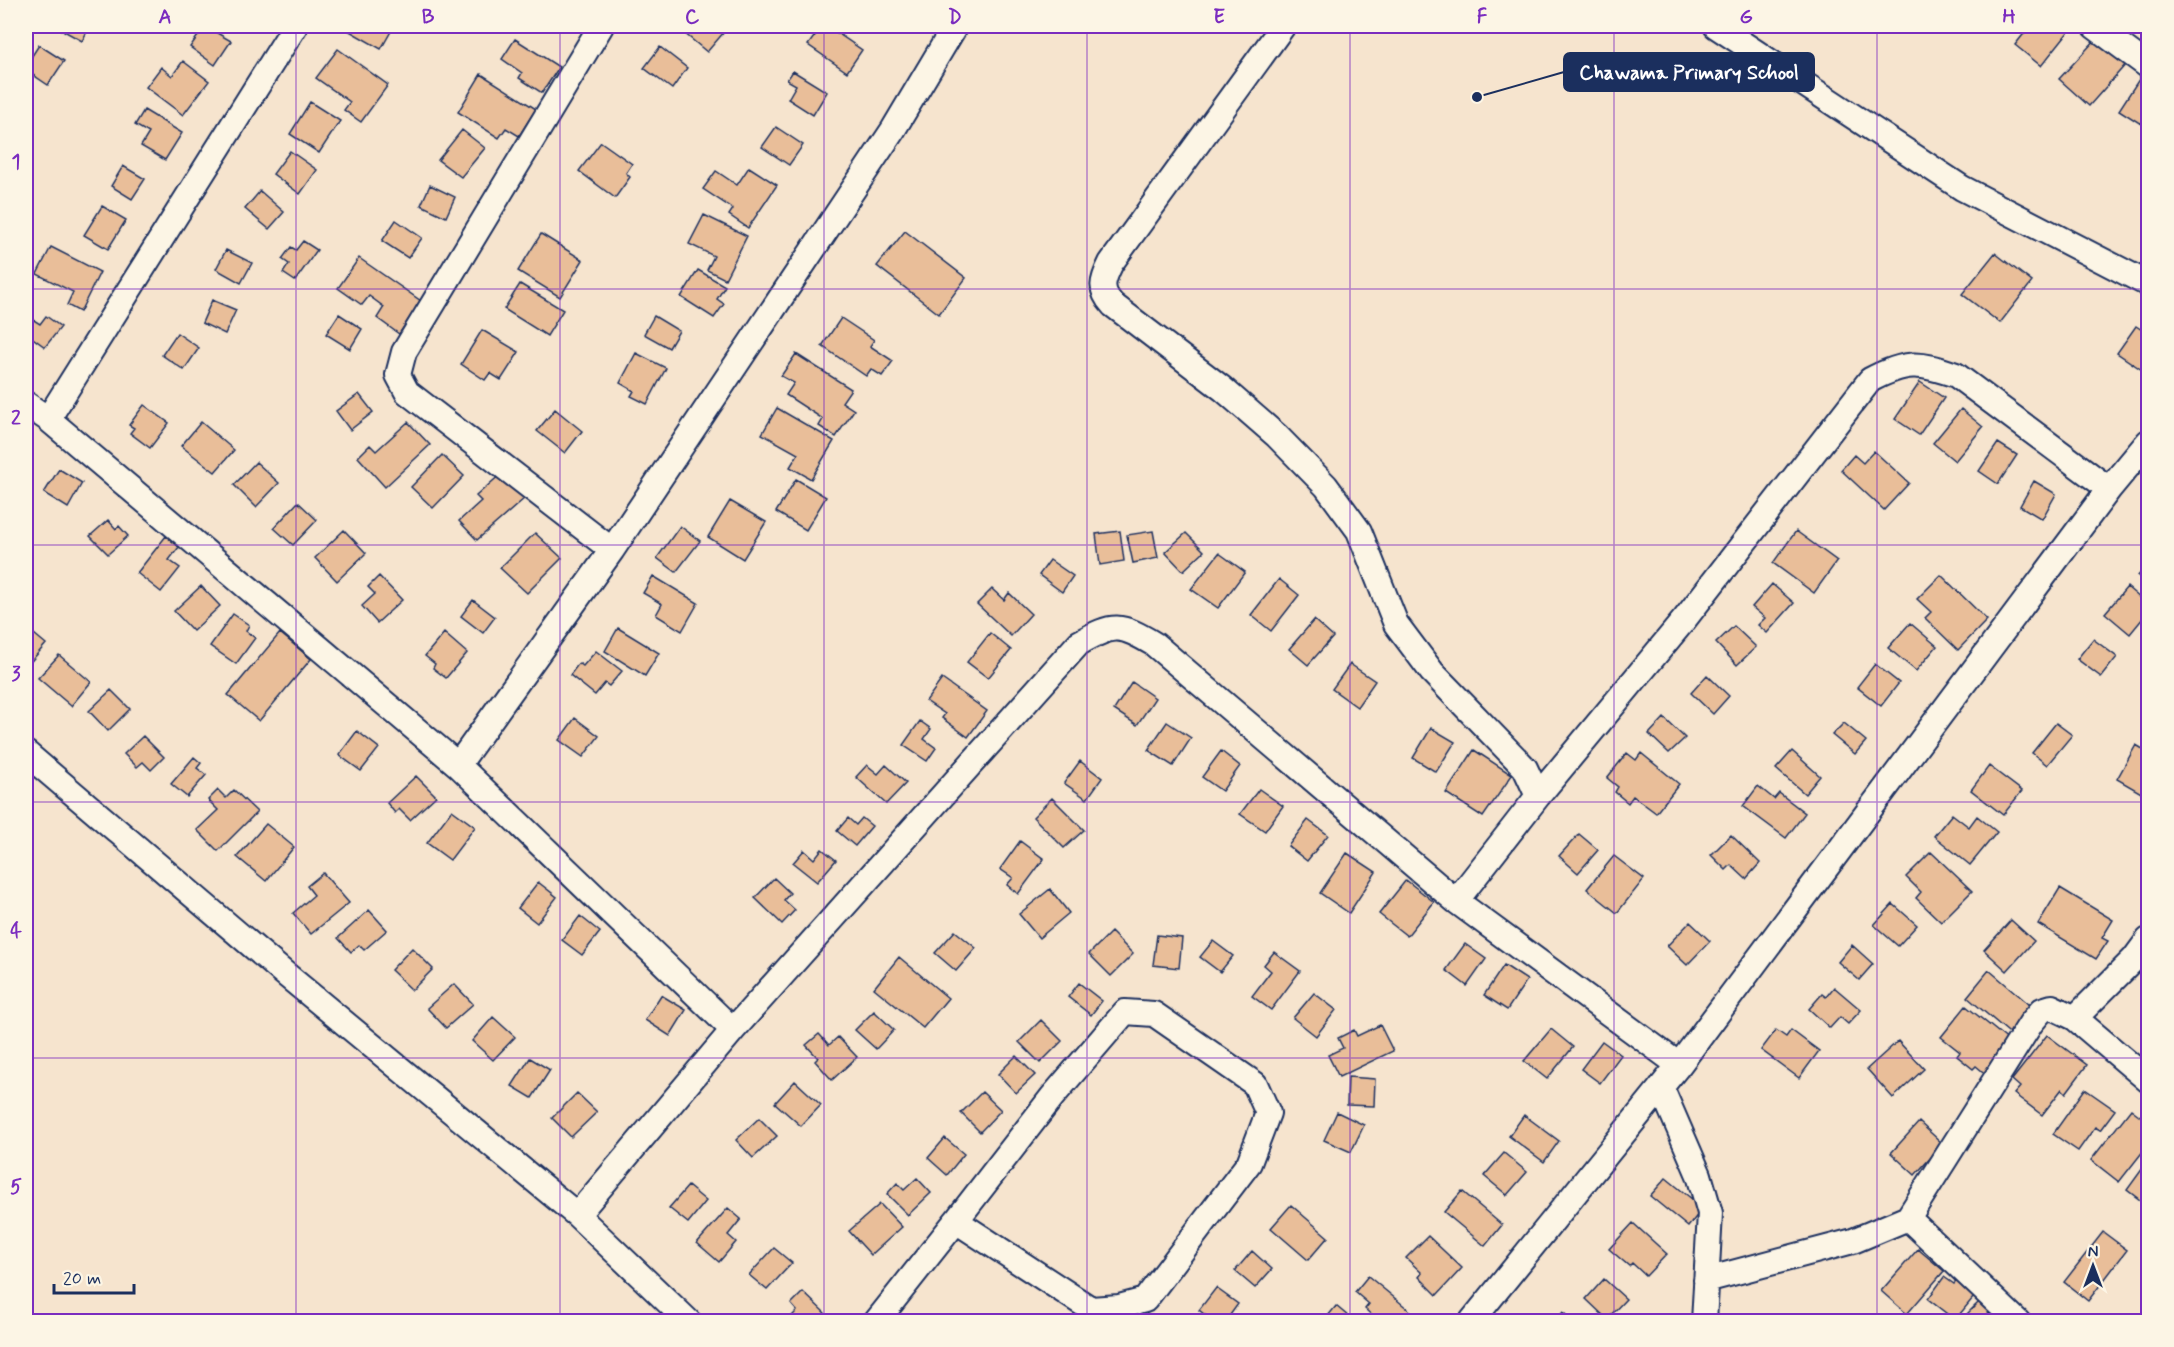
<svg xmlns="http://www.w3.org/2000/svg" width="2174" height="1347" font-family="Mynerve,sans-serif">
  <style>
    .building { fill: #e9be99; stroke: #1b2f5e; stroke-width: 1.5 }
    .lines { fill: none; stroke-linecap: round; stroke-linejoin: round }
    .minor-casing { stroke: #1b2f5e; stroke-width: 28 }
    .minor { stroke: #fcf5e5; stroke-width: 24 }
    .grid { fill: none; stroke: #7b2cbf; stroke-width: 1.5; stroke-opacity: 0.55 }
    .leader { fill: none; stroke: #1b2f5e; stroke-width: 2 }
    .callout-dot { fill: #1b2f5e; stroke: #fcf5e5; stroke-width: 2 }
    .callout { fill: #1b2f5e; stroke: #1b2f5e; stroke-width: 2 }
    .callout-label { font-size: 20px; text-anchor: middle; font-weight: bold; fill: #fff }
    .neatline { fill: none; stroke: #7b2cbf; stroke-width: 2 }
    .grid-label { font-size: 20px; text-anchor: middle; font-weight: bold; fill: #7b2cbf }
  </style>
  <rect width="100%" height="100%" fill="#f6e4ce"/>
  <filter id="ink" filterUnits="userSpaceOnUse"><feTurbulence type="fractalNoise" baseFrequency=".0167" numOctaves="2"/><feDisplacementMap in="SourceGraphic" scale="12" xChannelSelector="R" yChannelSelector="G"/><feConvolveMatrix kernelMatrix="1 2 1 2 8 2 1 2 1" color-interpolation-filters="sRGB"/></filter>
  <g filter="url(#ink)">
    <path class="building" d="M55 26H90L82 41Z
      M205 26 231 41 215 65 190 47Z
      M348 26H394L381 49 346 29Z
      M680 26H718L725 31 707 52 678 28Z
      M822 26H827L862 50 847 72 808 45Z
      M2030 26H2073L2041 66 2015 45Z
      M2098 37 2127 63 2089 106 2059 79Z
      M515 39 559 67 542 93 519 78 522 73 502 59Z
      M39 45 64 61 48 85 26 70V65Z
      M660 47 687 68 672 89 644 68Z
      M338 49 388 85 361 122 344 110 350 102 316 78Z
      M183 61 209 81 183 115 146 87 161 67 172 76Z
      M793 71 827 92 813 115 788 99 796 85 787 80Z
      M2143 73 2148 76V113L2141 124 2119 110Z
      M481 74 536 109 519 136 506 128 499 138 458 112Z
      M310 102 340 121 319 153 290 134Z
      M144 110 182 133 165 160 141 146 149 133 135 125Z
      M776 127 803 145 789 165 762 147Z
      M462 130 485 148 461 177 438 160Z
      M601 142 632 164 626 173 630 177 615 198 579 171Z
      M290 151 317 170 300 194 273 174Z
      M123 166 145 179 132 199 111 186Z
      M749 167 777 185 748 228 729 215 733 209 703 189 716 171 737 185Z
      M430 185 455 197 446 217 421 205Z
      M260 191 284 212 269 229 245 209Z
      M102 206 126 220 108 249 84 235Z
      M704 215 747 236 725 279 707 270 714 256 689 244Z
      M396 220 422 238 408 258 382 241Z
      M905 231 966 278 939 314 877 266Z
      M541 234 583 260 560 297 518 271Z
      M303 241 317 250 295 281 283 273 289 264 282 259 291 247 296 250Z
      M51 247 100 272 80 312 67 305 73 292 37 274Z
      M226 250 252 263 241 283 216 269Z
      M1995 253 2032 282 2000 323 1962 294Z
      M359 258 421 301 399 334 377 318 384 307 369 296 362 305 338 288Z
      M698 270 725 286 717 299 724 304 714 318 681 297Z
      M520 284 563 310 547 336 504 309Z
      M212 300 236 310 225 334 202 323Z
      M339 314 362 329 350 349 326 334Z
      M46 316 61 327 45 347 26 333V322L29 317 40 324Z
      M654 316 679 331 669 348 644 334Z
      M841 318 874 340 870 346 893 361 882 376 871 369 866 376 822 346Z
      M2136 326 2148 334V366L2145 372 2117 353Z
      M482 330 519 352 501 380 490 373 485 380 461 364Z
      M177 333 199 348 184 370 162 355Z
      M636 353 666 368 647 404 631 396 634 391 620 383Z
      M796 354 851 389 842 402 854 410 836 437 819 426 823 419 786 395 794 383 781 376Z
      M1920 382 1944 398 1919 435 1895 419Z
      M359 394 373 412 350 430 336 411Z
      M144 405 169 423 150 448 130 433 134 428 129 425Z
      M777 408 834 441 811 479 790 467 798 454 762 434Z
      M555 409 582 431 565 453 537 431Z
      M1961 409 1983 427 1955 461 1933 443Z
      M201 422 234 450 215 472 181 446Z
      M408 422 430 445 385 487 358 457 370 445 376 451Z
      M1998 443 2017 455 1998 484 1979 471Z
      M1874 451 1909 483 1884 510 1841 470 1854 455 1863 463Z
      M442 455 464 476 433 508 411 487Z
      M256 462 279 483 256 507 234 485Z
      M59 469 82 483 68 508 44 493Z
      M502 473 525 498 477 540 459 521 481 501 476 496Z
      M796 479 826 497 806 530 776 512Z
      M2034 481 2056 494 2042 519 2020 506Z
      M730 501 766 522 743 559 708 537Z
      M298 502 317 520 293 545 274 528Z
      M108 520 116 529 119 526 128 536 108 554 90 536Z
      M680 526 700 541 676 572 657 558Z
      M344 530 366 553 337 581 315 558Z
      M1120 531 1124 561 1100 565 1096 534Z
      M1153 531 1158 558 1133 563 1127 535Z
      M1796 531 1837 561 1814 593 1773 563Z
      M535 533 562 558 527 593 500 568Z
      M1186 533 1204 551 1183 571 1165 552Z
      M166 536 179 547 169 560 180 568 161 592 137 573Z
      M1219 553 1245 572 1218 608 1191 589Z
      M1050 560 1073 576 1062 592 1039 575Z
      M2148 564V585L2138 576Z
      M1941 575 1987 620 1958 650 1925 618 1931 612 1917 599Z
      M379 576 402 600 377 623 362 606 375 594 368 587Z
      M653 576 698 603 682 631 656 615 662 604 643 593Z
      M1279 579 1299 595 1271 631 1251 615Z
      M1772 584 1794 603 1767 633 1758 625 1765 618 1752 607Z
      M201 586 220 606 193 631 174 611Z
      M2127 587 2148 605V612L2130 634 2105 613Z
      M992 589 1004 600 1009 593 1031 614 1011 636 977 604Z
      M473 600 495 617 483 633 461 616Z
      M233 614 249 625 246 631 255 638 236 664 210 646Z
      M1314 620 1333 637 1308 665 1289 649Z
      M1910 623 1937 646 1916 671 1888 648Z
      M1734 626 1756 647 1737 665 1716 643Z
      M618 628 659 653 645 676 605 651Z
      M28 629 46 644 26 667V632Z
      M280 633 311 659 259 721 228 695Z
      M444 633 467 653 446 678 433 668 435 664 425 656Z
      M990 633 1011 650 988 678 967 662Z
      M2093 639 2117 657 2101 677 2077 659Z
      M596 651 622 671 609 686 605 683 595 695 570 675 579 663 583 666Z
      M59 655 91 682 71 706 38 678Z
      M1350 664 1375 681 1357 707 1332 689Z
      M1875 664 1899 683 1881 706 1857 687Z
      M1707 675 1729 696 1713 714 1691 693Z
      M942 679 987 711 968 737 942 718 945 714 926 701Z
      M1132 682 1155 698 1137 725 1114 710Z
      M111 690 130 709 108 731 89 711Z
      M575 718 599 736 583 757 559 740Z
      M1664 718 1685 738 1669 753 1649 734Z
      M920 721 931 729 924 739 936 748 927 761 903 745Z
      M1167 722 1191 738 1173 766 1148 750Z
      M1844 723 1866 741 1855 754 1832 735Z
      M2056 723 2072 735 2047 765 2032 753Z
      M1431 728 1455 742 1436 772 1413 758Z
      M357 731 379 748 361 771 339 755Z
      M143 736 164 757 151 770 143 762 137 767 124 754Z
      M2136 745 2148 752V797L2117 779Z
      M1474 750 1512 775 1483 817 1446 793Z
      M1221 751 1240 766 1222 791 1202 777Z
      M1792 751 1820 776 1805 794 1776 769Z
      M1627 753 1636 760 1641 753 1679 784 1656 813 1633 796 1628 803 1615 792 1618 787 1607 778Z
      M194 757 201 763 197 768 206 775 187 797 171 784Z
      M1080 761 1102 778 1087 799 1064 783Z
      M867 765 878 774 886 765 906 783 886 804 856 777Z
      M1989 766 2022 791 2003 815 1971 790Z
      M416 776 436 796 410 820 399 809 395 813 387 803Z
      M1758 786 1774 799 1779 793 1805 813 1786 838 1743 806Z
      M1259 789 1283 806 1265 831 1240 814Z
      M218 790 226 798 234 790 257 812 218 851 197 830 218 810 208 800Z
      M1052 798 1084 830 1064 848 1033 817Z
      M452 810 475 827 450 860 427 843Z
      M1952 814 1969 827 1977 816 1997 832 1970 865 1934 836Z
      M848 818 856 825 862 818 872 826 855 846 837 831Z
      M1308 820 1328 835 1307 861 1288 846Z
      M266 824 294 847 266 881 237 857Z
      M1579 834 1598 850 1578 873 1559 856Z
      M1731 835 1760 863 1746 879 1731 865 1726 870 1711 855Z
      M1020 841 1044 859 1018 894 1007 885 1013 878 1000 869Z
      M822 849 836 860 817 882 793 863 804 850 814 859Z
      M1931 852 1972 891 1941 922 1916 898 1921 892 1906 877Z
      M1347 853 1376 872 1349 913 1320 893Z
      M1614 856 1644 879 1617 913 1587 889Z
      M323 873 349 903 311 934 293 913 314 895 307 886Z
      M774 878 790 893 784 900 795 910 782 924 755 898Z
      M1406 880 1434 902 1407 936 1379 914Z
      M538 882 557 897 537 923 518 908Z
      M2060 888 2113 920 2102 938 2108 941 2096 959 2038 924Z
      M1050 889 1069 913 1039 938 1019 914Z
      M1893 904 1917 925 1898 946 1874 925Z
      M369 910 387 930 364 950 359 945 351 952 338 938Z
      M580 916 600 932 582 955 562 940Z
      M2011 920 2034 941 2007 971 1984 950Z
      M1690 922 1710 941 1687 965 1667 946Z
      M955 931 976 948 956 971 935 953Z
      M1111 932 1133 954 1111 976 1089 954Z
      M1157 935 1182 938 1179 968 1153 965Z
      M1213 941 1233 956 1220 972 1200 957Z
      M1465 944 1486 959 1467 986 1446 970Z
      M1852 945 1873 964 1859 980 1838 962Z
      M412 948 433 969 412 990 391 970Z
      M1274 952 1300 971 1271 1010 1252 996 1271 971 1264 965Z
      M899 957 948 998 923 1028 874 988Z
      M1504 965 1527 980 1507 1010 1484 995Z
      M1989 970 2037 1011 2014 1037 1967 997Z
      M1079 983 1102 1001 1091 1015 1068 997Z
      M454 984 473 1004 446 1028 427 1008Z
      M1834 987 1861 1010 1848 1024 1840 1017 1830 1028 1809 1009 1822 994 1826 997Z
      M1314 993 1336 1010 1316 1036 1293 1018Z
      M661 995 686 1010 670 1036 645 1020Z
      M1966 1006 2014 1045 1988 1076 1976 1066 1973 1069 1957 1056 1960 1052 1941 1037Z
      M874 1011 894 1030 876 1049 855 1030Z
      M493 1017 515 1037 493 1060 472 1041Z
      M1041 1020 1062 1041 1040 1063 1019 1042Z
      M1380 1025 1393 1051 1339 1077 1328 1055 1343 1048 1338 1038 1354 1030 1357 1036Z
      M1551 1029 1573 1047 1547 1079 1524 1061Z
      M1776 1030 1786 1037 1791 1030 1819 1051 1799 1078 1761 1050Z
      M819 1034 829 1045 838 1037 857 1057 832 1080 815 1061 818 1058 806 1045Z
      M2047 1035 2087 1065 2066 1093 2062 1089 2042 1115 2014 1094 2020 1087 2012 1080Z
      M1602 1041 1621 1055 1600 1083 1581 1069Z
      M1898 1041 1924 1069 1893 1098 1867 1069Z
      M1016 1056 1035 1075 1016 1093 998 1074Z
      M530 1058 550 1070 532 1098 512 1086Z
      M1348 1077 1375 1079 1374 1106 1347 1105Z
      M795 1081 821 1105 801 1126 775 1103Z
      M2085 1089 2115 1110 2100 1130 2095 1127 2078 1151 2053 1134Z
      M982 1092 1001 1110 980 1132 961 1113Z
      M577 1093 597 1112 571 1137 552 1118Z
      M2131 1109 2148 1122V1145L2119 1182 2091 1160Z
      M1337 1112 1364 1125 1351 1152 1324 1140Z
      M1524 1115 1559 1141 1544 1162 1509 1136Z
      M759 1118 777 1136 753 1158 736 1140Z
      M1919 1122 1943 1144 1915 1175 1891 1153Z
      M945 1138 964 1154 947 1175 928 1158Z
      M1504 1153 1527 1172 1507 1195 1484 1176Z
      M2148 1161V1206L2127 1190Z
      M917 1178 931 1193 908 1215 887 1194 897 1183 904 1190Z
      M1666 1178 1703 1208 1688 1227 1650 1196Z
      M688 1186 706 1201 688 1223 669 1208Z
      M1462 1191 1502 1225 1485 1246 1444 1212Z
      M880 1204 902 1227 871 1255 849 1231Z
      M1291 1205 1328 1237 1308 1260 1271 1228Z
      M728 1208 741 1219 728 1235 736 1242 719 1262 697 1243Z
      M1633 1223 1667 1254 1646 1276 1632 1263 1629 1266 1609 1249Z
      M2103 1232 2127 1250 2088 1301 2064 1282Z
      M1428 1236 1462 1268 1437 1295 1419 1277 1422 1273 1406 1258Z
      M774 1248 792 1263 767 1290 749 1275Z
      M1918 1249 1944 1271 1907 1314 1881 1291Z
      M1252 1251 1272 1269 1255 1288 1235 1271Z
      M1368 1276 1414 1314 1408 1322H1379L1365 1309 1369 1304 1355 1292Z
      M1944 1277 1954 1284 1959 1278 1978 1292 1955 1320 1928 1299Z
      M1604 1279 1626 1299 1607 1319 1586 1299Z
      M1216 1288 1238 1304 1225 1322H1214L1199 1310Z
      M803 1292 825 1313 817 1322H791L789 1319 797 1311 791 1304Z
      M1981 1300 2001 1322H1959Z
      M1336 1306 1355 1322H1323Z
      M1563 1312 1573 1322H1554Z"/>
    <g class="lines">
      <g class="minor-casing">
        <path id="minor" d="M1283 26 1111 263C1102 281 1099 290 1113 305L1223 389 1277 436 1326 486 1359 531 1396 624 1432 672 1525 768 1538 796
          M1716 26 1962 188 2148 284
          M2094 26 2148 66
          M26 404 48 419 458 765 733 1030
          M48 419 295 26
          M612 550 893 130 955 26
          M26 753 284 973 577 1215 689 1322
          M458 765 612 550 407 392 398 375 404 352 601 26
          M1456 901 1538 796 1684 620 1870 380C1906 361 1919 362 1956 375L2109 489
          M1125 1012 1154 1014 1255 1084 1268 1113 1249 1163 1145 1300 1119 1307 1091 1309 956 1221 1052 1097Z
          M2075 1018 2134 959 2148 940
          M1661 1087 1699 1175 1710 1213 1704 1322
          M577 1215 733 1030 1079 643C1114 623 1120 624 1154 644L1456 901 1679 1065
          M1908 1218 2018 1322
          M1706 1280 1853 1241 1908 1218 2031 1023 2042 1010 2052 1007 2075 1018 2148 1080
          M876 1322 956 1221
          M1471 1322 1679 1065 2109 489 2148 442"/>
      </g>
      <use href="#minor" class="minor"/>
    </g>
  </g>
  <path class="grid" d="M296 26V1322M560 26V1322M824 26V1322M1087 26V1322M1350 26V1322M1614 26V1322M1877 26V1322M26 289H2148M26 545H2148M26 802H2148M26 1058H2148"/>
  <path class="leader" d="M1477 97L1564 72"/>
  <circle class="callout-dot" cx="1477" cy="97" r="6"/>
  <rect class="callout" x="1564" y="53" width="250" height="38" rx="6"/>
  <g class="callout-label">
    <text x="1689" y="79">Chawama Primary School</text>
  </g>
  <rect width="2174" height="1347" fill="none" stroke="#fcf5e5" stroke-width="66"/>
  <g transform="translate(2093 1266)" stroke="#fcf5e5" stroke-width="4.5" paint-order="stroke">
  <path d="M0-4.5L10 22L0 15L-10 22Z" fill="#1b2f5e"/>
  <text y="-9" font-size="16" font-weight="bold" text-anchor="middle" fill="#1b2f5e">N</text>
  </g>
  <path d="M54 1284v9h80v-9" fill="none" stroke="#1b2f5e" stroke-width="3"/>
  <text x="63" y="1284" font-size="18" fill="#1b2f5e" stroke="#fcf5e5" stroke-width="4.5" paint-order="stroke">20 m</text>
  <rect x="33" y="33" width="2108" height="1281" class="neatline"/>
  <g class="grid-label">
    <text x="165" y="23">A</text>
    <text x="428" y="23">B</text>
    <text x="692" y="23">C</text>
    <text x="955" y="23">D</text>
    <text x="1219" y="23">E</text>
    <text x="1482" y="23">F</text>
    <text x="1746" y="23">G</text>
    <text x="2009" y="23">H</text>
    <text x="16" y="168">1</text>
    <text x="16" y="424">2</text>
    <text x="16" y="680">3</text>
    <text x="16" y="937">4</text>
    <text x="16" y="1193">5</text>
  </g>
</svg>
